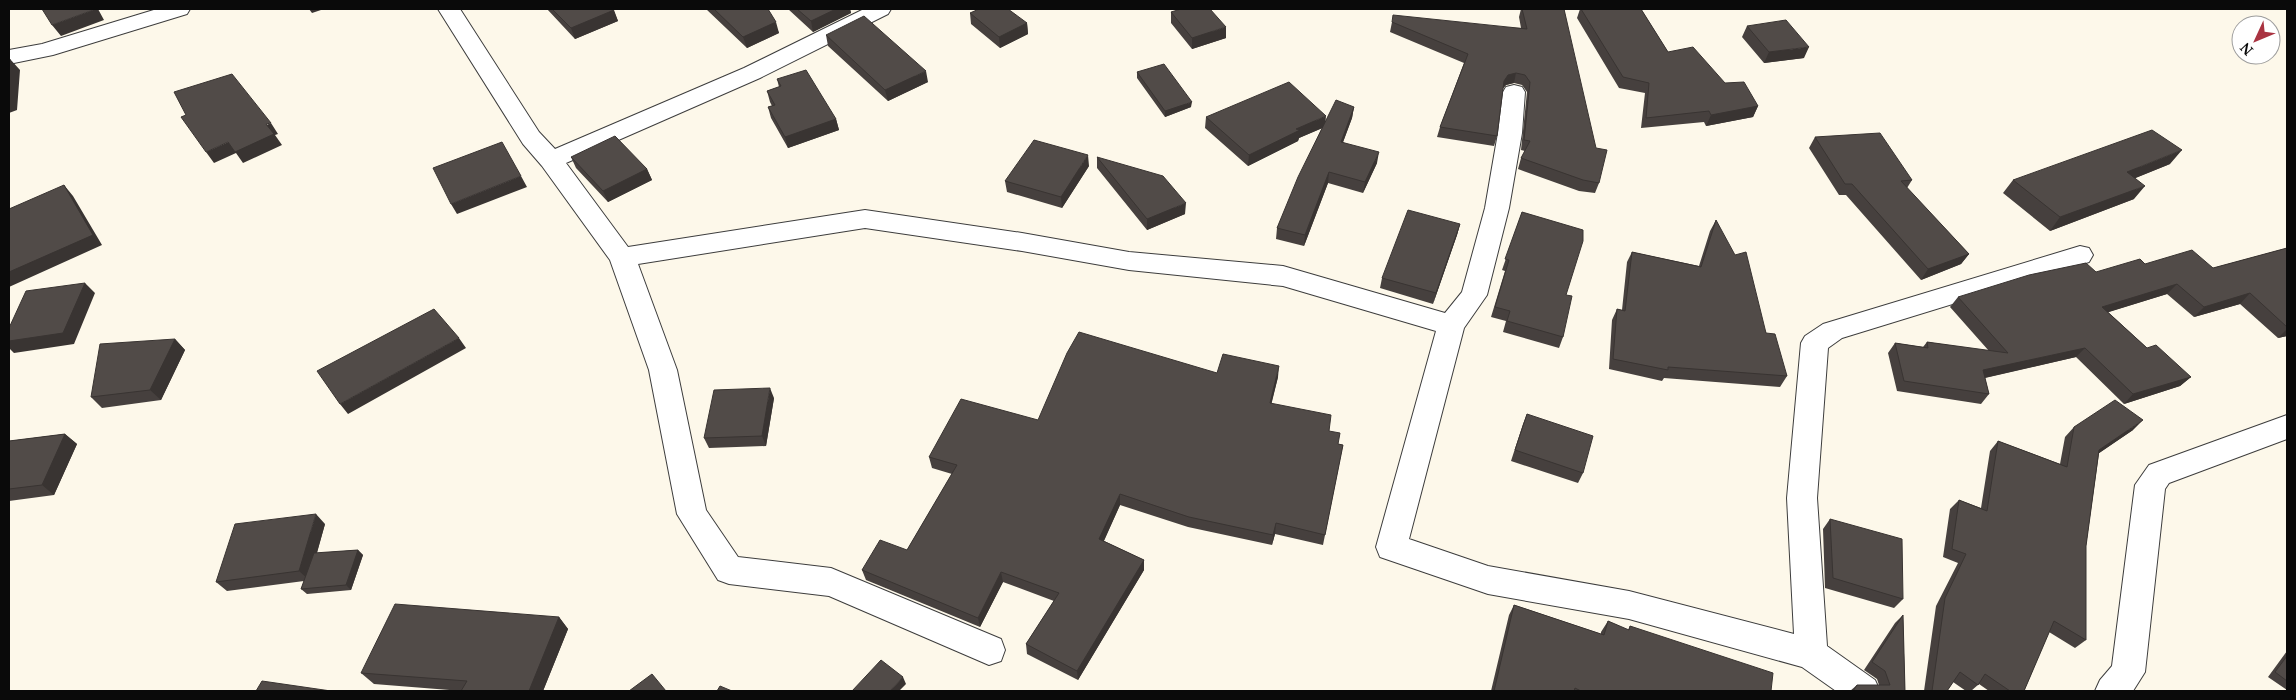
<svg xmlns="http://www.w3.org/2000/svg" width="2296" height="700" font-family="'Noto Serif',serif">
  <style>
    .lines { fill: none; stroke-linecap: round; stroke-linejoin: round }
    .street-casing { stroke: #3d3d3d; stroke-width: 2 }
    .street { fill: #fff; fill-rule: evenodd }
    .wall { fill: #46403e }
    .shaded-wall { fill: #393432 }
    .building { fill: #514b48; stroke: #393432 }
  </style>
  <rect width="100%" height="100%" fill="#fdf8ea"/>
  <g class="lines">
    <g class="street-casing">
      <path id="street" d="M157 9H190L187 14 53 55 9 64V50L42 44Z
        M438 9H460L539 132 555 149 744 68 864 9H891L888 14 760 78 566 163 628 247 865 210 1022 233 1129 252 1283 266 1445 313 1462 292 1485 208 1498 133 1503 92 1506 87 1514 85 1522 87 1525 92 1522 133 1509 208 1487 295 1464 328 1409 539 1488 566 1629 591 1794 634 1787 498 1801 343 1805 336 1823 324 2080 246 2089 248 2093 255 2089 262 1842 338 1828 348 1817 498 1827 646 1875 680 1880 691H1836L1802 667 1629 619 1488 594 1380 557 1376 547 1436 331 1283 286 1129 270 1022 251 865 228 638 264 677 370 706 510 738 557 831 568 1001 639 1005 650 1001 661 989 665 829 596 729 584 718 580 677 514 649 370 610 260 542 166 523 144Z
        M2287 415V439L2169 483 2165 489 2145 672 2133 691H2095L2100 680 2112 666 2135 485 2149 465Z"/>
    </g>
    <use href="#street" class="street"/>
  </g>
  <path class="wall" d="M547 9H613L618 21 575 39Z
    M706 9H768L779 33 747 48Z
    M788 9H850L851 13 813 32Z
    M1521 9H1564L1599 183 1595 193 1579 191 1518 169 1521 158 1525 151 1521 150 1527 92 1522 85 1514 83 1506 85 1503 88 1497 136 1494 146 1437 137 1440 127 1464 63 1390 32 1392 22 1521 28 1519 17Z
    M1580 9H1641L1668 52 1725 83 1758 106 1753 117 1706 126 1704 122 1641 128 1645 93 1619 88 1577 18Z
    M1171 12 1226 38 1192 49 1171 23Z
    M970 13 1027 23 1028 34 1000 48 971 24Z
    M1747 26 1804 58 1764 63 1742 37Z
    M826 35 928 82 888 101 828 46Z
    M1137 72 1191 107 1165 117 1137 78Z
    M777 79 836 119 839 130 788 148 771 118 768 107 772 106 770 102 767 91 779 87Z
    M1354 107 1352 118 1343 142 1377 163 1363 193 1328 183 1304 246 1276 239 1277 228 1322 128 1299 138 1298 141 1248 166 1205 128 1206 117 1326 121Z
    M1815 137 1912 180 1907 188 1969 254 1961 264 1921 280 1846 195H1839L1809 148Z
    M571 157 647 169 652 180 608 202 576 168Z
    M1097 157 1185 214 1147 230 1097 168Z
    M2170 164 2135 178 2134 199 2050 231 2003 193 2013 180Z
    M1089 166 1062 208 1007 192 1005 181Z
    M1522 212 1566 295 1563 337 1559 348 1503 332 1506 321 1491 317 1505 271 1502 270Z
    M1716 220 1766 333 1787 376 1780 387 1664 378 1662 381 1609 369 1612 320 1617 309 1622 310 1627 262 1632 252 1699 266 1710 231Z
    M1460 224 1457 235 1433 304 1380 288 1382 278Z
    M2287 248V336L2278 338 2240 304 2194 317 2167 294 2108 312 2147 348 2191 377 2180 386 2124 404 2076 357 1985 378 1989 394 1981 404 1897 391 1888 353 1895 343 1923 347 1927 342 1989 351 1950 307 1958 297 2145 264 2213 268Z
    M175 339 185 350 161 400 102 408 91 397Z
    M1217 373 1278 377 1271 404 1329 431 1338 444 1343 445 1323 545 1275 534 1272 545 1188 527 1120 505 1104 541 1144 560V570L1078 680 1027 654 1026 644 1054 601 1003 582 980 627 866 580 862 570 907 550 952 474 932 468 929 457 1038 420Z
    M774 398 766 446 709 448 704 438Z
    M1527 414 1583 473 1578 483 1511 461 1523 424Z
    M2074 427 2133 430 2099 453 2086 546V640L2075 648 2049 632 2024 691H1989L1979 684 1971 691H1966L1953 682 1947 691H1924L1936 606 1958 563 1943 557 1950 509 1959 500 1981 508 1990 451 1998 441 2060 464 2065 437Z
    M65 434 77 444 54 495 9 501V441Z
    M1830 519 1903 599 1894 608 1825 588 1823 529Z
    M325 524 317 553 358 550 363 555 351 590 307 594 301 589 304 581 227 591 216 582Z
    M1514 605 1601 634V632L1608 621 1628 630 1630 626 1771 691H1491L1509 615Z
    M1903 615 1905 691H1850L1857 685H1879L1877 679 1864 670 1895 623Z
    M559 617 568 629 543 691H461H462L374 684 361 673Z
    M2287 651V690L2268 677Z"/>
  <path class="shaded-wall" d="M96 9H98L104 20 61 36 52 25Z
    M309 9H324L312 13Z
    M836 9H850L851 13 813 32 811 21Z
    M614 10 618 21 575 39 571 28Z
    M776 22 779 33 747 48 743 37Z
    M1027 23 1028 34 1000 48 999 37Z
    M1226 27V38L1192 49V38Z
    M1809 47 1804 58 1764 63 1769 52Z
    M10 59 20 70 17 110 9 113V80Z
    M926 71 928 82 888 101 885 90Z
    M1516 73 1514 83 1506 85 1501 91 1504 81 1508 75Z
    M1192 102 1191 107 1165 117V111Z
    M1758 106 1753 117 1706 126 1711 115Z
    M1354 107 1352 118 1339 153 1341 142Z
    M1326 116 1325 127 1299 138 1298 141 1248 166 1249 155 1296 129Z
    M836 119 839 130 788 148 785 137Z
    M271 123 278 134 275 135 282 145 243 163 236 153 214 163 206 152Z
    M2182 150 2170 164 2116 186 2127 172Z
    M1379 152 1377 163 1363 193 1365 182Z
    M1088 155 1089 166 1062 208 1061 197Z
    M647 169 652 180 608 202 603 191Z
    M1329 172 1328 183 1304 246 1305 235Z
    M521 176 527 187 457 214 451 204Z
    M64 185 73 196 102 245 9 287V272Z
    M2145 186 2134 199 2050 231 2060 217Z
    M1186 203 1185 214 1147 230V219Z
    M1460 224 1457 235 1433 304 1436 293Z
    M1969 254 1961 264 1921 280 1928 269Z
    M85 283 95 293 74 344 14 353 9 348V341Z
    M2177 284 2167 294 2093 317 2102 307Z
    M2250 293 2240 304 2194 317 2204 307Z
    M2287 329V336L2278 338Z
    M459 338 466 348 348 414 340 404Z
    M175 339 185 350 161 400 150 390Z
    M2085 348 2076 357 1975 380 1983 370Z
    M1279 366 1278 377 1269 414 1270 403Z
    M2191 377 2180 386 2124 404 2133 394Z
    M770 388 774 398 766 446 762 436Z
    M2143 420 2133 430 2089 460 2099 450Z
    M65 434 77 444 54 495 42 485Z
    M1120 494V505L1100 549 1099 539Z
    M316 514 325 524 309 580 299 571Z
    M1276 523 1275 534 1272 545 1273 535Z
    M358 550 363 555 351 590 346 585Z
    M1144 560V570L1078 680 1077 671Z
    M1001 572 1003 582 980 627 978 618Z
    M559 617 568 629 543 691H529Z
    M903 677 906 684 899 691H890Z"/>
  <path class="building" d="M42 9H96L52 25Z
    M552 9H613L614 10 571 28Z
    M714 9H768L776 22 743 37Z
    M797 9H836L811 21Z
    M979 9H1008L1027 23 999 37 970 13Z
    M1181 9H1210L1226 27 1192 38 1171 12Z
    M1522 9H1564L1596 148 1607 150 1599 183 1583 180 1521 158 1530 141 1524 140 1530 82 1525 75 1516 73 1508 75 1504 81 1497 136 1440 127 1468 54 1392 22 1393 15 1527 29Z
    M1581 9H1641L1668 52 1693 47 1725 83 1744 82 1758 106 1711 115 1709 111 1646 118 1649 83 1623 77Z
    M864 16 926 71 885 90 826 35Z
    M1786 20 1809 47 1769 52 1747 26Z
    M10 59 9 80V60Z
    M1164 64 1192 102 1165 111 1137 72Z
    M806 70 836 119 785 137 768 107 775 105 767 91 781 86 777 79Z
    M232 74 271 123 266 124 274 134 235 152 228 142 206 152 181 117 186 115 174 92Z
    M1289 82 1326 116 1296 129 1300 130 1249 155 1206 117Z
    M1336 100 1354 107 1341 142 1379 152 1365 182 1329 172 1305 235 1277 228 1298 177Z
    M2152 130 2182 150 2127 172 2145 186 2060 217 2013 180Z
    M1880 133 1912 180 1901 181 1969 254 1928 269 1852 184H1845L1815 137Z
    M615 136 647 169 603 191 571 157Z
    M1034 140 1088 155 1061 197 1005 181Z
    M502 142 521 176 451 204 433 168Z
    M1097 157 1163 176 1186 203 1147 219Z
    M64 185 93 235 9 272V209Z
    M1408 210 1460 224 1436 293 1382 278Z
    M1522 212 1583 230V241L1566 295 1572 296 1563 337 1507 321 1510 311 1495 307 1509 260 1505 259Z
    M1716 220 1735 255 1746 252 1766 333 1775 334 1787 376 1668 367V370L1613 359 1617 309 1625 311 1632 252 1701 267Z
    M2287 248V327L2250 293 2204 307 2177 284 2102 307 2147 348 2156 345 2191 377 2133 394 2085 348 1983 370 1989 394 1904 381 1895 343 1928 348 1927 342 2008 353 1958 297 2029 275 2086 263 2096 272 2140 259 2145 264 2192 250 2213 268Z
    M85 283 63 333 9 341V328L26 291Z
    M434 309 459 338 340 404 317 371Z
    M1079 332 1217 373 1223 354 1279 366 1270 403 1331 415 1329 431 1340 433 1338 444 1343 445 1325 535 1276 523 1273 535 1189 517 1120 494 1099 539 1144 560 1077 671 1026 644 1059 593 1001 572 978 618 862 570 880 540 907 550 957 465 929 457 961 399 1038 420 1067 353Z
    M175 339 150 390 91 397 100 344Z
    M770 388 762 436 704 438 714 390Z
    M2115 400 2143 420 2099 450 2086 546V640L2054 621 2024 691H2010L1985 674 1978 685 1960 672 1947 691H1932L1945 598 1966 554 1952 549 1959 500 1987 511 1998 441 2067 467 2074 427Z
    M1527 414 1593 436 1583 473 1515 450Z
    M65 434 42 485 9 489V441Z
    M316 514 299 571 216 582 235 524Z
    M1830 519 1902 539 1903 599 1833 578Z
    M358 550 346 585 301 589 314 553Z
    M395 604 559 617 529 691H461L467 681 361 673Z
    M1514 605 1604 635 1608 621 1629 630 1630 626 1773 673 1771 691H1581L1575 688 1574 691H1494Z
    M1903 615 1905 691H1853L1857 685H1890L1885 671 1872 662Z
    M2287 656V681L2275 672Z
    M881 660 903 677 890 691H852Z
    M652 674 666 691H629Z
    M262 681 331 691H256Z
    M720 686 732 691H717Z"/>
  <rect width="2296" height="700" fill="none" stroke="#0a0a0a" stroke-width="20"/>
  <g transform="translate(2256 40) rotate(226)"><circle r="24" fill="#ffffff" stroke="#9d9d9d"/>
  <path d="M0-4L9 19L0 12L-9 19Z" fill="#a93341"/>
  <text y="-8" font-size="14" font-weight="bold" text-anchor="middle" fill="#0a0a0a">N</text>
  </g>
</svg>
